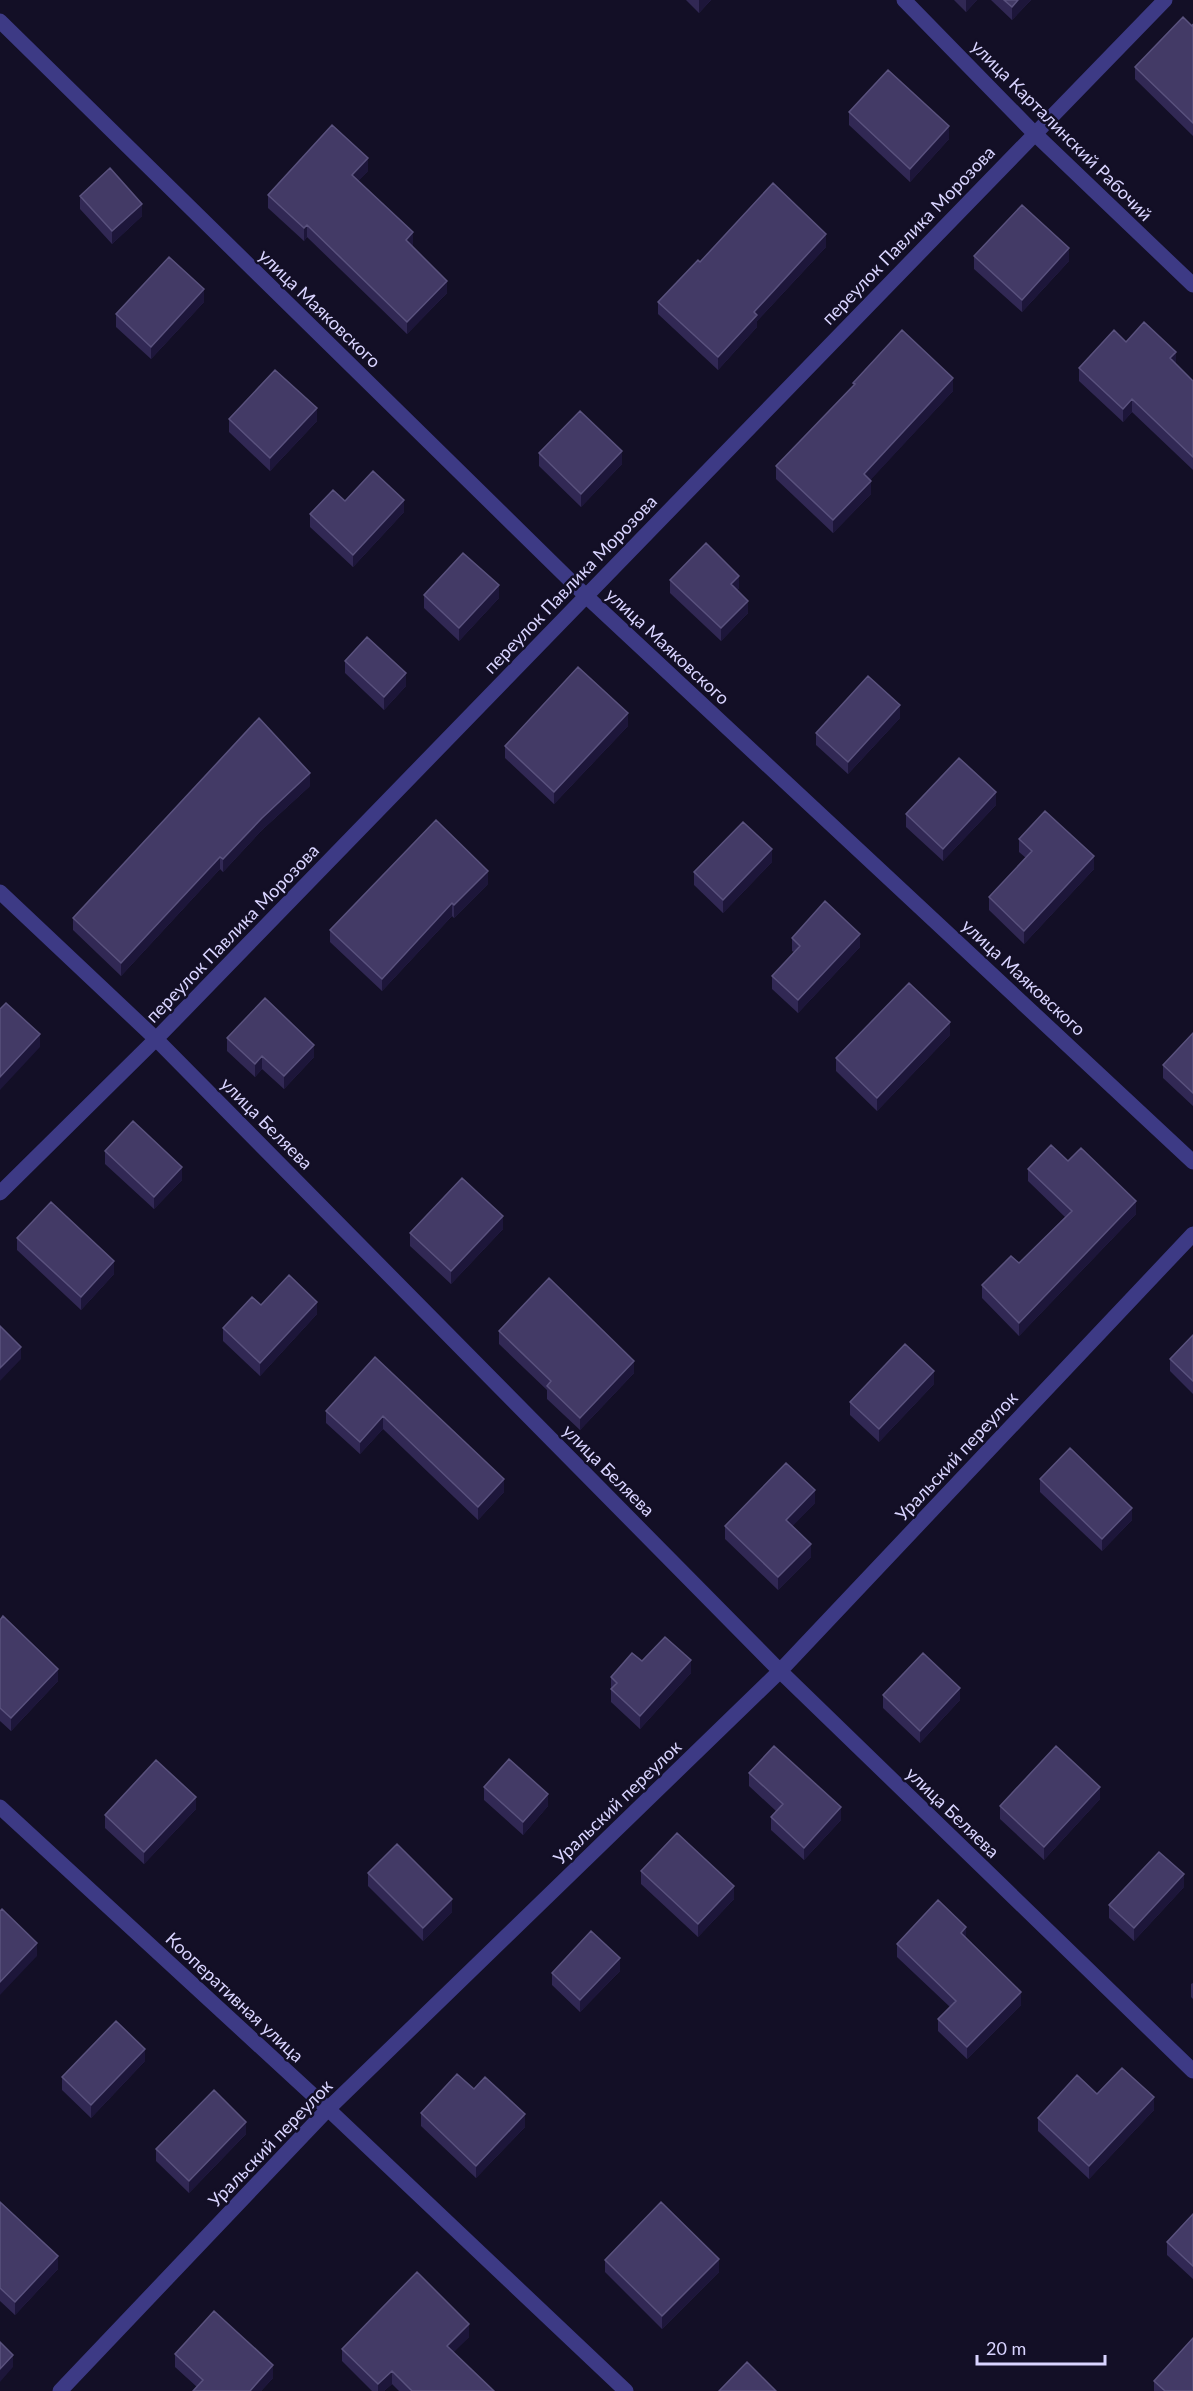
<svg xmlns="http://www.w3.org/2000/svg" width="1193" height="2391" font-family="Lato,sans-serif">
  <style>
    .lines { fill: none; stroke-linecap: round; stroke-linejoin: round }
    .minor { stroke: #3d3a85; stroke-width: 15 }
    .wall { fill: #312854 }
    .shaded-wall { fill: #1d163a }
    .building { fill: #433a66; stroke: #5a527e; stroke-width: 1.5 }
    .labels { text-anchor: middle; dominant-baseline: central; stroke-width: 5; stroke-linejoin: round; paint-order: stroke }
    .street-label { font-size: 18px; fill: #d9d4ff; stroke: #130f26 }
  </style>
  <rect width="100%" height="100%" fill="#130f26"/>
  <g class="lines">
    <path class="minor" d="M904 0 1034 133 1193 285
      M0 21 586 596 1193 1162
      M0 892 156 1039 780 1671 1193 2071
      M0 1193 156 1039 1165 0
      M0 1807 328 2109 626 2391
      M60 2391 328 2109 780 1671 1193 1234"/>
  </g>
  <path class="wall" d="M686 0H711L699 13Z
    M954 0H977L966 12Z
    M991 0H1031L1012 20Z
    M1193 24V136L1135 79V67Z
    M849 112 949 139 910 182 849 125Z
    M368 171 358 181 413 245 412 246 447 293 407 334 307 237 304 241 268 208V195Z
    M80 196 142 216 112 244 80 209Z
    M826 247 757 321V327L718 370 658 314V302L700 262Z
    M974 256 1069 261 1022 312 974 269Z
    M204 302 151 359 116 327V314Z
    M1126 342 1176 364 1193 381V470L1132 412 1123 422 1079 381V368Z
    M853 383 953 391 870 480 871 494 833 533 776 479V466L853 386Z
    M229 419 317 421 270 471 229 432Z
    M539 453 622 464 581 507 539 466Z
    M345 501 404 512 353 567 310 527V514Z
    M670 580 739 588 737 590 748 613 721 641 670 593Z
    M424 595 499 598 459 641 424 608Z
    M345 661 406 686 384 710 345 673Z
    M900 718 848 774 816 745V733Z
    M628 726 554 804 505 758V746Z
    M310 786 262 830 223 872 220 869 121 976 73 930V918Z
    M996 805 943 861 906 827V814Z
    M1019 839 1094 869 1024 944 989 910V897L1026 858 1019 852Z
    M772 862 723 913 694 885V872Z
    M488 884 454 918 452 916 382 991 330 942V930Z
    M792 938 860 947 798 1013 772 989V976L794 952 792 951Z
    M1193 1033V1106L1163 1078V1065Z
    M950 1035 877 1111 836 1071V1058Z
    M227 1038 314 1057 284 1089 262 1069 255 1077 227 1051Z
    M105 1151 182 1180 154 1209 105 1164Z
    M1068 1161 1136 1214 1019 1336 982 1298V1285L1019 1263 1065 1217 1028 1181V1169Z
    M503 1229 451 1284 410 1246V1233Z
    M17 1238 114 1274 81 1310 17 1250Z
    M261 1305 317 1314 260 1376 223 1341V1328Z
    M499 1331 634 1373 580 1430 547 1399V1390L499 1344Z
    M1193 1335V1394L1170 1371V1359Z
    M375 1357 504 1492 478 1520 383 1429 360 1454 326 1423V1411Z
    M934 1384 879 1442 850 1415V1402Z
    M1040 1479 1132 1520 1102 1551 1040 1492Z
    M815 1503 792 1526 811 1557 778 1590 725 1539V1526Z
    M0 1620 58 1681 11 1731 0 1721Z
    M691 1673 640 1729 611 1702V1677Z
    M883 1695 960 1700 920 1743 883 1708Z
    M749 1773 841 1820 804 1860 771 1830V1817L776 1811 749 1786Z
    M484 1787 548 1806 523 1835 484 1800Z
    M1100 1799 1044 1860 1000 1819V1806Z
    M196 1809 144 1864 105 1828V1815Z
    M641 1871 734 1899 698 1937 641 1884Z
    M368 1873 452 1912 423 1941 368 1886Z
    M1184 1887 1134 1941 1109 1918V1905Z
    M966 1938 1021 2005 967 2059 938 2031V2019L950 2007 897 1957V1944Z
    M620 1971 580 2012 552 1985V1973Z
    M1193 1983V1999L1191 1997V1984Z
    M145 2061 91 2118 62 2090V2077Z
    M474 2089 525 2127 476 2178 421 2126V2113Z
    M1097 2094 1154 2110 1089 2179 1038 2131V2118Z
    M246 2134 189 2193 156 2161V2149Z
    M0 2202 58 2269 15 2315 0 2301Z
    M1193 2214V2279L1167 2255V2242Z
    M605 2260 719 2272 662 2329 605 2272Z
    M469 2337 453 2352 494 2391H399L392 2384 384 2391H372L342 2361V2349Z
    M175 2354 273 2378 261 2391H193L197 2387 175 2367Z
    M1154 2381 1193 2391H1154Z"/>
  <path class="shaded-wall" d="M699 0H711L699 13Z
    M966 0H977L966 12Z
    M1018 0H1031L1012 20V7Z
    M949 126V139L910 182V169Z
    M368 158V171L352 188V175Z
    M142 204V216L112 244V231Z
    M307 225V237L304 241V228Z
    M413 232V245L406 253V240Z
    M826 234V247L757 321V327L718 370V357L754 312Z
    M1069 248V261L1022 312V300Z
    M447 281V293L407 334V322Z
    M204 289V302L151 359V347Z
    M1176 352V364L1170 358Z
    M953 378V391L864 487V474Z
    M1132 399V412L1123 422V409Z
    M317 408V421L270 471V458Z
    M622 451V464L581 507V494Z
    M871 481V494L833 533V520Z
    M404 500V512L353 567V555Z
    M739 576V588L731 597V584Z
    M499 585V598L459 641V628Z
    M748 601V613L721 641V628Z
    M406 673V686L384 710V697Z
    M900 705V718L848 774V762Z
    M628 713V726L554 804V792Z
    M310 773V786L262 830 223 872V859L262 818Z
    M996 792V805L943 861V849Z
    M772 849V862L723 913V900Z
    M1094 856V869L1024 944V931Z
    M220 857V869L121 976V963Z
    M488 871V884L454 918V905Z
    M452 903V916L382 991V979Z
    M860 934V947L798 1013V1000Z
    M950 1022V1035L877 1111V1098Z
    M40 1034V1047L0 1090V1077Z
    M314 1045V1057L284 1089V1076Z
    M262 1056V1069L255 1077V1064Z
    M182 1167V1180L154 1209V1197Z
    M1136 1201V1214L1019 1336V1323Z
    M503 1216V1229L451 1284V1271Z
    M114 1261V1274L81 1310V1297Z
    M317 1302V1314L260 1376V1363Z
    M21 1347V1359L0 1381V1368Z
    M634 1361V1373L580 1430V1418Z
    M934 1371V1384L879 1442V1429Z
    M383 1416V1429L360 1454V1442Z
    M504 1479V1492L478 1520V1507Z
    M815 1490V1503L786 1533V1520Z
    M1132 1508V1520L1102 1551V1539Z
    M811 1544V1557L778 1590V1577Z
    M691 1660V1673L640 1729V1716Z
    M58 1669V1681L11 1731V1718Z
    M960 1688V1700L920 1743V1731Z
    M1100 1787V1799L1044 1860V1847Z
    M548 1794V1806L523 1835V1822Z
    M196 1797V1809L144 1864V1852Z
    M841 1807V1820L804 1860V1848Z
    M1184 1874V1887L1134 1941V1928Z
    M734 1886V1899L698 1937V1924Z
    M452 1899V1912L423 1941V1928Z
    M966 1927V1940L961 1933Z
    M37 1943V1956L0 1995V1982Z
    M620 1958V1971L580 2012V2000Z
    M1021 1992V2005L967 2059V2047Z
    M145 2049V2061L91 2118V2105Z
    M1154 2097V2110L1089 2179V2166Z
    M525 2114V2127L476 2178V2166Z
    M246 2122V2134L189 2193V2181Z
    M58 2256V2269L15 2315V2302Z
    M719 2259V2272L662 2329V2316Z
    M469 2324V2337L447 2359V2346Z
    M13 2355V2367L0 2382V2369Z
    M273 2365V2378L261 2391H250Z
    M392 2371V2384L384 2391H378V2384Z"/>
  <path class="building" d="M1004 0H1018L1012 7Z
    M1183 17 1192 26 1193 24V123L1135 67Z
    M888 70 949 126 910 169 849 112Z
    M332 125 368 158 352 175 413 232 406 240 447 281 407 322 307 225 304 228 268 195Z
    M110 168 142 204 112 231 80 196Z
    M773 183 826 234 754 312 757 315 718 357 658 302 698 260 700 262Z
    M1022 205 1069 248 1022 300 974 256Z
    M169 257 204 289 151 347 116 314Z
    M1144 322 1176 352 1170 358 1193 381V457L1132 399 1123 409 1079 368 1114 330 1126 342Z
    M902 330 953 378 864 474 871 481 833 520 776 466 855 384 853 383Z
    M275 370 317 408 270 458 229 419Z
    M580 411 622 451 581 494 539 453Z
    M373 471 404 500 353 555 310 514 333 490 345 501Z
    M706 543 739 576 731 584 748 601 721 628 670 580Z
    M463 553 499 585 459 628 424 595Z
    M367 637 406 673 384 697 345 661Z
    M578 667 628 713 554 792 505 746Z
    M868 676 900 705 848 762 816 733Z
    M259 718 310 773 262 818 223 859 220 857 121 963 73 918Z
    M959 758 996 792 943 849 906 814Z
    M1045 811 1094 856 1024 931 989 897 1032 851 1019 839Z
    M436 820 488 871 454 905 452 903 382 979 330 930Z
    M743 822 772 849 723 900 694 872Z
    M825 901 860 934 798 1000 772 976 800 946 792 938Z
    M909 983 950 1022 877 1098 836 1058Z
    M265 998 314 1045 284 1076 262 1056 255 1064 227 1038Z
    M6 1003 40 1034 0 1077V1009Z
    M1193 1033V1093L1163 1065Z
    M133 1121 182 1167 154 1197 105 1151Z
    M1051 1145 1068 1161 1081 1148 1136 1201 1019 1323 982 1285 1011 1256 1019 1263 1072 1211 1028 1169Z
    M462 1178 503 1216 451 1271 410 1233Z
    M51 1202 114 1261 81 1297 17 1238Z
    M289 1275 317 1302 260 1363 223 1328 252 1297 261 1305Z
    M549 1278 634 1361 580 1418 547 1386 551 1381 499 1331Z
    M0 1326 21 1347 0 1368Z
    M1193 1335V1381L1170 1359Z
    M905 1344 934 1371 879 1429 850 1402Z
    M375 1357 504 1479 478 1507 383 1416 360 1442 326 1411Z
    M1070 1448 1132 1508 1102 1539 1040 1479Z
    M786 1463 815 1490 786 1520 811 1544 778 1577 725 1526Z
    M3 1616 58 1669 11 1718 0 1708V1620Z
    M665 1637 691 1660 640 1716 611 1689 617 1683 611 1677 632 1653 642 1661Z
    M923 1653 960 1688 920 1731 883 1695Z
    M774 1746 841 1807 804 1848 771 1817 783 1804 749 1773Z
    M1056 1746 1100 1787 1044 1847 1000 1806Z
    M509 1759 548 1794 523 1822 484 1787Z
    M156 1760 196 1797 144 1852 105 1815Z
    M677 1833 734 1886 698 1924 641 1871Z
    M397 1844 452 1899 423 1928 368 1873Z
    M1159 1852 1184 1874 1134 1928 1109 1905Z
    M938 1900 966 1927 961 1933 1021 1992 967 2047 938 2019 956 2001 897 1944Z
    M2 1909 37 1943 0 1982V1911Z
    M591 1931 620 1958 580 2000 552 1973Z
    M116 2021 145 2049 91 2105 62 2077Z
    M1122 2068 1154 2097 1089 2166 1038 2118 1077 2075 1097 2094Z
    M457 2074 474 2089 485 2077 525 2114 476 2166 421 2113Z
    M214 2090 246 2122 189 2181 156 2149Z
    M0 2202 58 2256 15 2302 0 2288Z
    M661 2202 719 2259 662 2316 605 2260Z
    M1193 2214V2266L1167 2242Z
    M417 2272 469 2324 447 2346 494 2391H412L392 2371 378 2384 342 2349Z
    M214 2311 273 2365 250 2391H193L203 2380 175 2354Z
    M1193 2338V2391H1165L1154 2381Z
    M0 2342 13 2355 0 2369Z
    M747 2362 776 2391H719Z"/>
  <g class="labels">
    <g class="street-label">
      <text transform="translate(1062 130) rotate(45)">улица Карталинский Рабочий</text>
      <text transform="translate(908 235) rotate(-46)">переулок Павлика Морозова</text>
      <text transform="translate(320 308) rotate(44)">улица Маяковского</text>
      <text transform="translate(570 584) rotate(-46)">переулок Павлика Морозова</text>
      <text transform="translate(668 646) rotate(43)">улица Маяковского</text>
      <text transform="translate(232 933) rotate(-46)">переулок Павлика Морозова</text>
      <text transform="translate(1024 977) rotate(43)">улица Маяковского</text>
      <text transform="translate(267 1123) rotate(45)">улица Беляева</text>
      <text transform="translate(956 1456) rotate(-47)">Уральский переулок</text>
      <text transform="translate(609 1470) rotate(45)">улица Беляева</text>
      <text transform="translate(617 1802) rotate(-44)">Уральский переулок</text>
      <text transform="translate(953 1812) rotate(44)">улица Беляева</text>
      <text transform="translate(235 1997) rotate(43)">Кооперативная улица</text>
      <text transform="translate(270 2143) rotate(-46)">Уральский переулок</text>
    </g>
  </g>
  <path d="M977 2355v9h128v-9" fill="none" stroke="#d9d4ff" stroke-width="3"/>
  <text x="986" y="2355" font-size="18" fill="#d9d4ff" stroke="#130f26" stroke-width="4.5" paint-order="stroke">20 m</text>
</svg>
